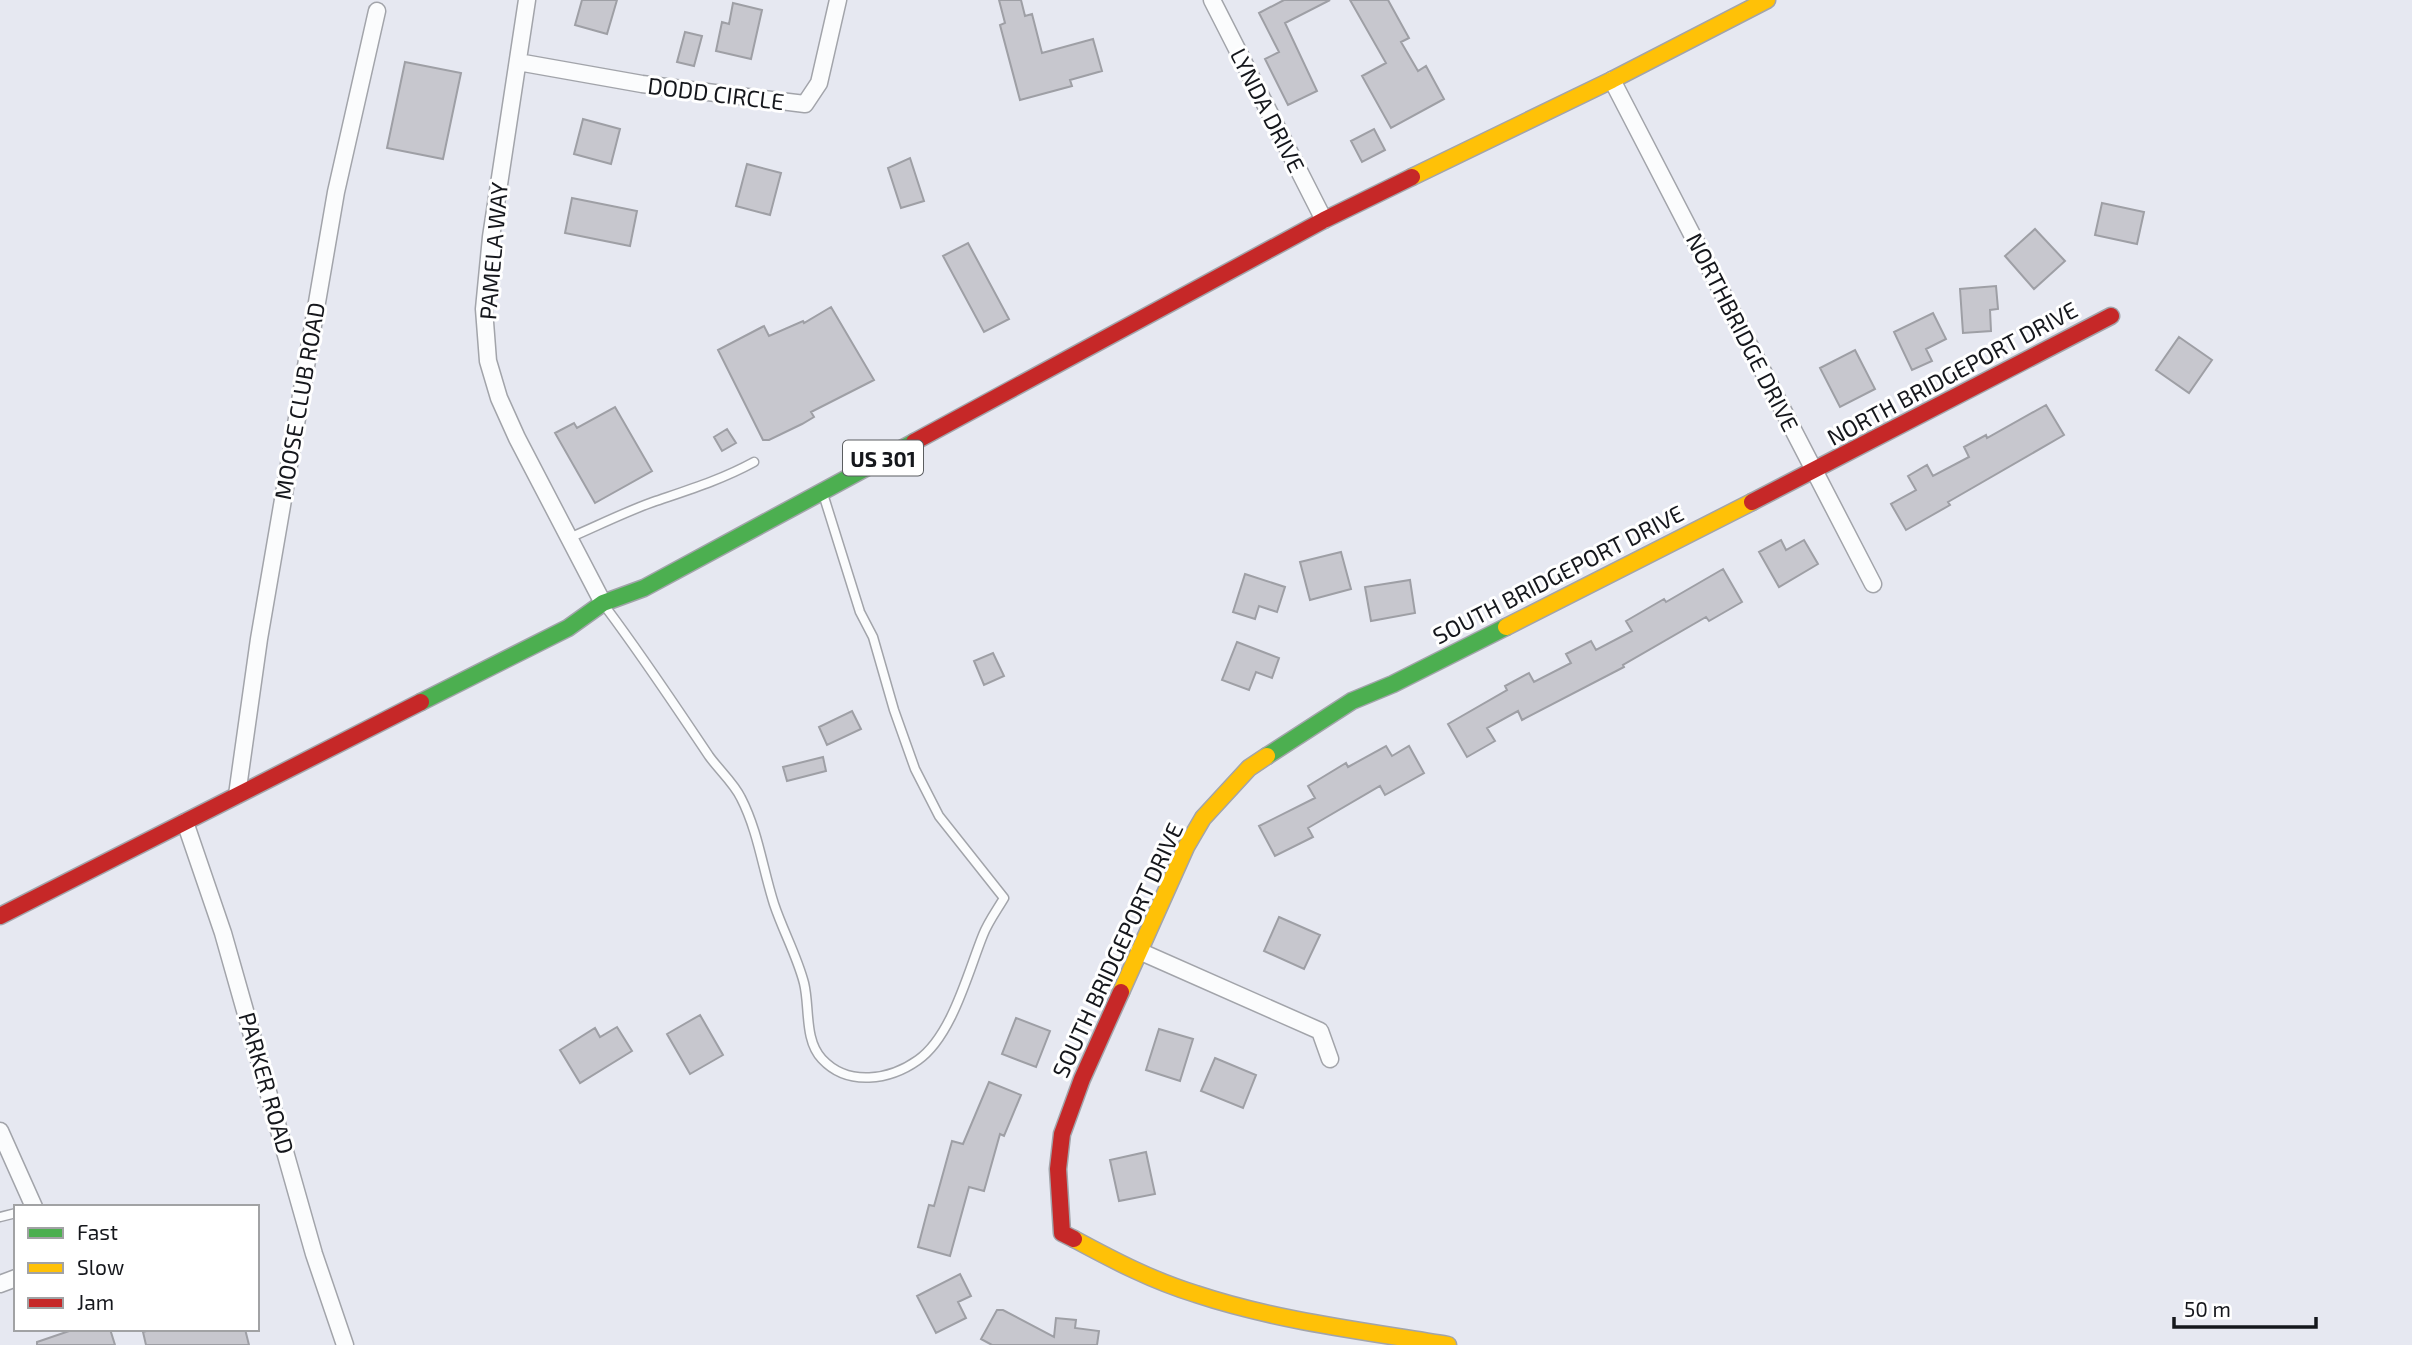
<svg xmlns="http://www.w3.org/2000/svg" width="2412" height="1345" font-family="'Exo 2',sans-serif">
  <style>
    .building { fill: #c7c7ce; stroke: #9e9fa5; stroke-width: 2 }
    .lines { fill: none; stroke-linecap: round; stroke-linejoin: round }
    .lane-casing { stroke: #a2a4aa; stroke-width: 11 }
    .street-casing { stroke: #a2a4aa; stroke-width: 19 }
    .fast-casing { stroke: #a2a4aa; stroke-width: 19 }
    .slow-casing { stroke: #a2a4aa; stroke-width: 19 }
    .jam-casing { stroke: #a2a4aa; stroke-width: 19 }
    .lane { stroke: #fbfcfd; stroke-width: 8 }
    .street { stroke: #fbfcfd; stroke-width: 16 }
    .fast { stroke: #4caf50; stroke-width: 16 }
    .slow { stroke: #ffc107; stroke-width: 16 }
    .jam { stroke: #c62828; stroke-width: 16 }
    .labels { text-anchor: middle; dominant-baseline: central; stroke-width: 6; stroke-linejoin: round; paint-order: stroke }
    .shield { fill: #fff; stroke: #5b5d60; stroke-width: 2 }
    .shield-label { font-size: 21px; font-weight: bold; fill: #15171c }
    .street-label { font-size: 23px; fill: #15171c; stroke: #fff }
  </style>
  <rect width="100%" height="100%" fill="#e6e8f1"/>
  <path class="building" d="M582 0H617L607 34 575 25Z
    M999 0H1021L1025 16 1032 14 1042 53 1093 39 1102 71 1070 80 1072 86 1020 100 1000 25 1005 23Z
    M1284 0H1330L1285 23 1317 91 1288 105 1265 59 1279 52 1259 13Z
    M1350 0H1388L1409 38 1401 42 1418 71 1426 66 1444 99 1391 128 1362 76 1386 63Z
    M733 3 762 10 751 59 716 51 722 22 729 24Z
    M685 32 702 36 694 66 677 62Z
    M405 62 461 73 443 159 387 148Z
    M583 119 620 129 611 164 574 154Z
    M1374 129 1385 150 1362 162 1351 141Z
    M910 158 924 201 901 208 888 168Z
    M747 164 781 173 770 215 736 206Z
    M572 198 637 211 630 246 565 233Z
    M2102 203 2144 212 2137 244 2095 235Z
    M2035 229 2065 261 2034 289 2005 256Z
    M968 243 1009 319 984 332 943 256Z
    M1996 286 1998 309 1990 310 1991 331 1963 333 1960 289Z
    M831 307 874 380 811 412 814 417 802 424 769 440H763L718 350 764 326 769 336 803 321 804 323Z
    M1933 313 1946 339 1926 349 1932 361 1912 370 1894 332Z
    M2179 337 2212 360 2189 393 2156 370Z
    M1855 350 1875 389 1840 407 1820 368Z
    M2046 405 2064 435 1948 502 1950 505 1906 530 1891 504 1916 490 1908 476 1927 465 1933 476 1969 457 1964 447 1986 435 1987 438Z
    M615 407 652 471 595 503 555 433 574 423 577 428Z
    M727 429 736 443 722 451 714 437Z
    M1781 540 1786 550 1804 540 1818 564 1779 587 1759 552Z
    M1341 552 1351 589 1310 600 1300 562Z
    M1723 569 1742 602 1709 621 1706 617 1623 665 1624 667 1522 720 1518 711 1487 728 1495 741 1467 757 1448 724 1507 690 1505 686 1529 673 1534 682 1571 663 1566 654 1591 641 1596 650 1632 631 1626 621 1664 599 1666 602Z
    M1245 574 1285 587 1277 612 1259 606 1255 619 1233 612Z
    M1410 580 1415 613 1371 621 1365 587Z
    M1237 642 1279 658 1272 678 1256 672 1249 690 1222 680Z
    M993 653 1004 676 984 685 974 661Z
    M852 711 861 729 827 745 819 727Z
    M1386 746 1392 756 1409 746 1424 773 1385 795 1380 786 1308 828 1313 837 1275 856 1259 826 1315 798 1308 786 1346 763 1348 767Z
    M823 757 826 771 787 781 783 767Z
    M1279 917 1320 935 1304 969 1264 951Z
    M700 1015 723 1055 690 1074 667 1034Z
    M1016 1018 1050 1031 1036 1067 1002 1054Z
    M617 1027 632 1051 580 1083 560 1050 595 1028 600 1037Z
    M1159 1029 1193 1039 1180 1081 1146 1070Z
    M1215 1058 1256 1075 1243 1108 1201 1091Z
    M989 1082 1021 1095 1004 1136 1000 1134 984 1191 969 1187 950 1256 918 1247 929 1205 934 1206 952 1141 963 1144Z
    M1146 1152 1155 1194 1119 1201 1110 1160Z
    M960 1274 971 1296 958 1302 966 1318 936 1333 917 1296Z
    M997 1310H1003L1054 1337 1056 1318 1076 1320 1075 1328 1099 1331 1097 1345H992L981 1339Z
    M75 1329H110L115 1345H37V1342Z
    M153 1329H245L249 1345H146L143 1332Z"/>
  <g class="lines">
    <g class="lane-casing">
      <path id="lane" d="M569 538C597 526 625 512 653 502 688 490 721 480 754 462
        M607 609C643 657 676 707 709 756 719 770 734 783 741 798 758 831 763 870 774 904 783 931 797 956 804 983 810 1007 804 1040 822 1059 848 1087 890 1080 918 1060 952 1036 968 972 983 935 988 922 997 910 1004 898L939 816 915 769 894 710 873 637 860 612 824 497
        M0 1217 16 1213"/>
    </g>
    <g class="street-casing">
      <path id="street" d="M527 0 491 237 484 309 488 361 499 398 517 438 603 603
        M1212 0 1324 220
        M518 62 642 84 805 104 819 83 838 0
        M1612 80 1873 584
        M237 795 259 639 336 192 377 11
        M185 822 223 933 314 1254 345 1345
        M1139 951 1320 1031 1330 1059
        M0 1131 34 1207
        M0 1284 16 1278"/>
    </g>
    <g class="fast-casing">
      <path id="fast" d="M421 702 568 628 603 603 644 588 914 442
        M1267 756 1352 701 1393 684 1506 627"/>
    </g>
    <g class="slow-casing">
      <path id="slow" d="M1412 177 1612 80 1767 0
        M1506 627 1752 502
        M1121 992 1186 847 1203 818 1249 768 1267 756
        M1074 1239C1113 1260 1153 1281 1196 1294 1277 1321 1364 1331 1448 1345"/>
    </g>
    <g class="jam-casing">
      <path id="jam" d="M914 442 1324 220 1412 177
        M1752 502 2111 316
        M0 916 421 702
        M1074 1239 1062 1233 1058 1169 1062 1134 1082 1079 1121 992"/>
    </g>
    <use href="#lane" class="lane"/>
    <use href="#street" class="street"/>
    <use href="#fast" class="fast"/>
    <use href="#slow" class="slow"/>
    <use href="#jam" class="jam"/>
  </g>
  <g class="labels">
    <rect class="shield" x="843" y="440.5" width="80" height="35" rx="5"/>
    <g class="shield-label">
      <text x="883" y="458">US 301</text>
    </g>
    <g class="street-label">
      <text transform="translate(716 93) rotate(7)">DODD CIRCLE</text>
      <text transform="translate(1268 110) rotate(63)">LYNDA DRIVE</text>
      <text transform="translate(493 251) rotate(-85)">PAMELA WAY</text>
      <text transform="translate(1743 332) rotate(63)">NORTHBRIDGE DRIVE</text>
      <text transform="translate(1952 373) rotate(-28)">NORTH BRIDGEPORT DRIVE</text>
      <text transform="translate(299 401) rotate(-80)">MOOSE CLUB ROAD</text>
      <text transform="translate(1558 574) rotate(-27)">SOUTH BRIDGEPORT DRIVE</text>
      <text transform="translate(1117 950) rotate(-65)">SOUTH BRIDGEPORT DRIVE</text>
      <text transform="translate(267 1083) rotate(74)">PARKER ROAD</text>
    </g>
  </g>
  <rect x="14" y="1205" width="245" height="126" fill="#ffffff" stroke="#a1a2a4" stroke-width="2"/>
  <rect x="28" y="1228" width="35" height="10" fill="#4caf50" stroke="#a1a2a4" stroke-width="2"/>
  <text x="77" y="1240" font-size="21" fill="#15171c">Fast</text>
  <rect x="28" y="1263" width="35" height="10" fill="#ffc107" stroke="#a1a2a4" stroke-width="2"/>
  <text x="77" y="1275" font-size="21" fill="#15171c">Slow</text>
  <rect x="28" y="1298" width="35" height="10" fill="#c62828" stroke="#a1a2a4" stroke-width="2"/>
  <text x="77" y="1310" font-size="21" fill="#15171c">Jam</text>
  <path d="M2174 1317v10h142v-10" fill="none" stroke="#15171c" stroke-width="3.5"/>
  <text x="2184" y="1317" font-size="21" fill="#15171c" stroke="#ffffff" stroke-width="5" paint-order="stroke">50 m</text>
</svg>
